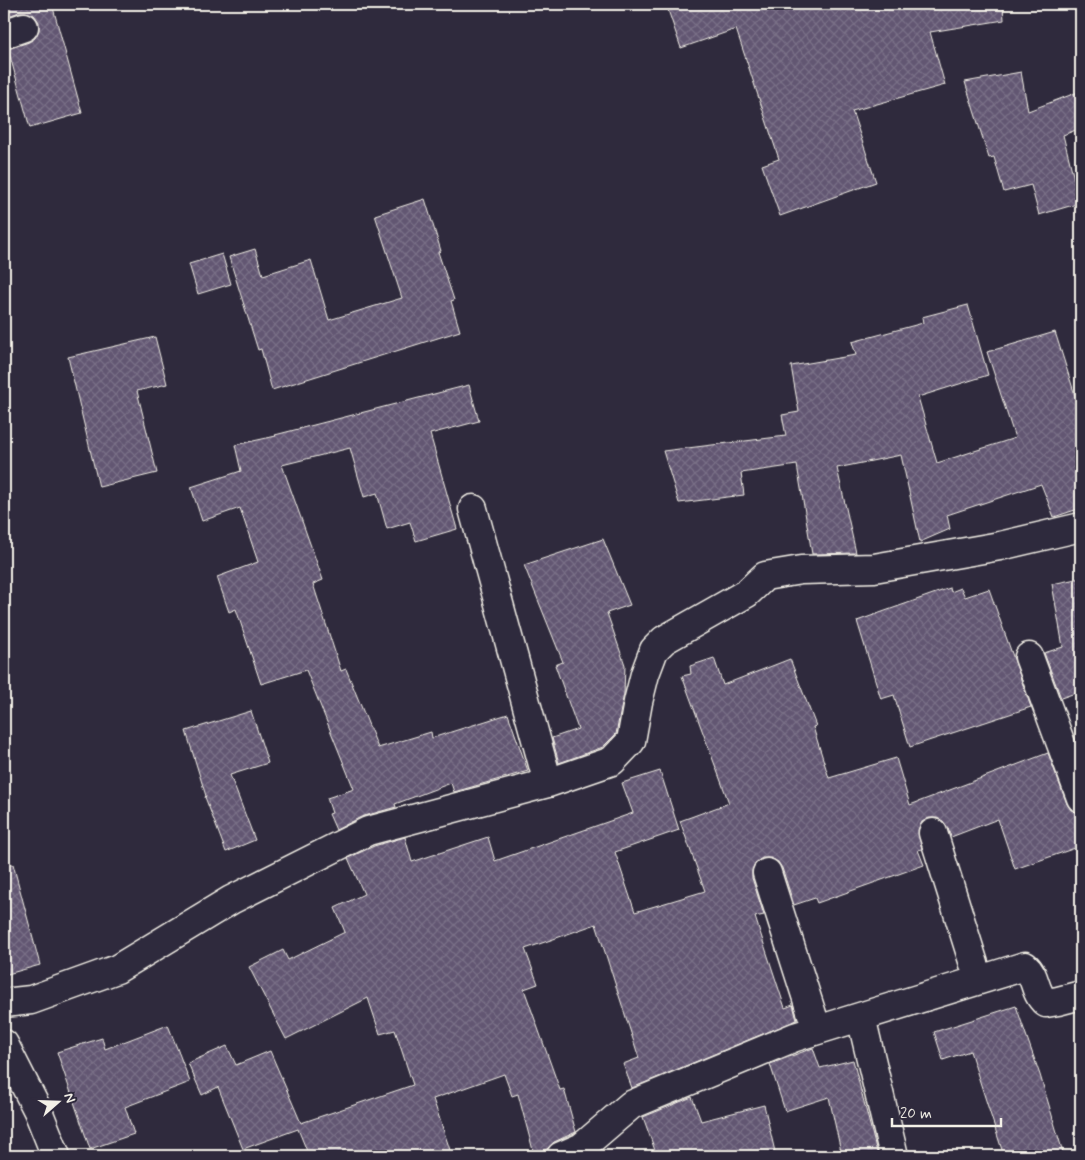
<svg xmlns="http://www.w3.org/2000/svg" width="1085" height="1160" font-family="Mynerve,sans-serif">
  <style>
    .building { fill: url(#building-cross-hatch); stroke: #f4f1e8 }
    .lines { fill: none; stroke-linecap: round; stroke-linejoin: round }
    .street-casing { stroke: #f4f1e8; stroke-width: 31 }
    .street { stroke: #2f2a3d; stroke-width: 28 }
  </style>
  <defs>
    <pattern id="building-cross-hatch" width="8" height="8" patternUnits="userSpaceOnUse" patternTransform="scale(1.25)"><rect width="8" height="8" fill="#625672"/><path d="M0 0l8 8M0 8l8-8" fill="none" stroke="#796f86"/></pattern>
  </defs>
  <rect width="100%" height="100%" fill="#2f2a3d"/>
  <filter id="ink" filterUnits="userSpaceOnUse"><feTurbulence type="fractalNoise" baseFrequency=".02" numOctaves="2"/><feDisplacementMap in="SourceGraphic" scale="10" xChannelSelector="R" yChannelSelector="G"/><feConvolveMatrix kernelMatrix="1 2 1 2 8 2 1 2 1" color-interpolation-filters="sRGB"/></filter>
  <g filter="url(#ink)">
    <path class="building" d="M4 4H52L82 113 30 128 8 49 29 42 35 38 39 30V22L34 15 26 12H19L4 18Z
      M666 4H1003L1004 20 930 32 945 85 852 111 876 182 780 216 762 165 779 159 736 29 681 48Z
      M1021 72 1028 111 1081 91V128L1063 135 1080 203 1039 215 1031 185 1004 192 994 157 989 158 965 82Z
      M425 199 441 251 438 252 454 300 451 301 460 331 272 390 261 349 258 350 229 257 255 249 263 275 311 260 329 320 402 298 375 215Z
      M222 254 231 284 198 294 189 264Z
      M968 305 988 375 918 397 937 463 1015 438 987 352 1055 332 1081 414V508L1054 517 1041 484 947 515 950 529 920 542 901 455 837 468 856 553 812 554 797 465 741 473 744 495 679 503 663 451 786 436 782 415 799 412 791 366 856 355 852 342 923 323 922 317Z
      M155 337 167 384 137 391 157 473 99 487 68 357Z
      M469 385 479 421 430 434 457 529 416 541 410 522 387 529 377 493 364 497 350 448 282 465 323 580 313 584 341 671 346 669 378 748 431 732 432 738 508 714 528 771 454 792 451 783 395 804 396 807 361 817 336 830 329 814 332 813 327 798 354 789 306 670 261 684 236 609 229 612 217 577 258 562 240 508 202 521 191 487 241 471 235 445 276 436 275 435Z
      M603 539 630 605 607 613 625 665 624 694 616 734 603 747 559 763 552 738 578 729 555 665 563 662 524 565Z
      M1081 578V691L1061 698 1044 653 1063 647 1052 584Z
      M950 588 951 592 961 588 965 597 989 589 1031 707 910 747 894 695 881 699 857 621Z
      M714 658 723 685 790 659 816 726 813 727 829 778 896 758 910 805 1048 753 1067 804 1071 810 1081 813V846L1015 869 998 819 951 837 948 828 943 821 937 818H929L922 822 918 830 922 849 918 850 924 865 817 903 815 898 794 905 782 868 778 862 771 858H762L755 863 752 870V878L764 915 755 917 785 1008 793 1005 797 1020 632 1088 623 1064 639 1058 596 924 525 949 538 984 524 989 560 1090 564 1089 576 1132 554 1142 547 1149 534 1154 518 1094 512 1096 504 1074 433 1099 452 1156H309L298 1129 243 1149 218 1087 202 1095 188 1063 227 1046 236 1065 270 1051 301 1123 413 1085 395 1030 380 1034 368 998 286 1039 249 967 283 950 288 960 345 932 335 908 364 894 348 858 374 846 405 837 412 862 488 837 495 861 633 813 622 783 660 771 679 830 615 852 635 912 705 891 680 821 729 803 682 676 691 674 690 666Z
      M251 711 268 763 230 775 255 840 226 852 205 797 206 796 186 731Z
      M13 864 40 965 4 975V865Z
      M1016 1006 1040 1075 1064 1156H1004L970 1051 943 1060 934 1032Z
      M168 1025 190 1082 125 1107 134 1134 90 1149 57 1052 102 1038 105 1049Z
      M813 1048 820 1068 853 1060 878 1156H842L829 1097 785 1111 770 1064Z
      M692 1097 701 1121 764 1105 776 1156H657L643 1117Z"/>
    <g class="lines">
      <g class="street-casing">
        <path id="street" d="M4 34 24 27
          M473 509 548 783
          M1029 657 1081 798
          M933 833 979 980
          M767 873 817 1030
          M4 1003 31 1000 117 969 231 900 368 831 548 783 612 761 631 741 638 702 645 674 654 650 664 640 747 593 765 576 801 570 874 568 1000 546 1081 527
          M861 1017 894 1156
          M4 1044 38 1111 56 1156
          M561 1156 582 1147 631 1105 795 1037 1025 966C1037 976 1033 992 1046 1003L1058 1001 1081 995"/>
      </g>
      <use href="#street" class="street"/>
    </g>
  </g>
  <rect width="1085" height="1160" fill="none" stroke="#2f2a3d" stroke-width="20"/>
  <rect x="10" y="10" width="1065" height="1140" fill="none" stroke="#f4f1e8" stroke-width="2" filter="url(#ink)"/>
  <g transform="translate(58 1102) rotate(70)" stroke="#2f2a3d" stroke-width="4" paint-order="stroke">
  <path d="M0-4L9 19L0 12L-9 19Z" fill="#f4f1e8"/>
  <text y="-8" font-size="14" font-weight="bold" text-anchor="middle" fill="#f4f1e8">N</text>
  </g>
  <path d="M892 1118v8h109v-8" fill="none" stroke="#f4f1e8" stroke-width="2.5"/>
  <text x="900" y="1118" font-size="15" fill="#f4f1e8" stroke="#2f2a3d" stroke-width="4" paint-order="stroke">20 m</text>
</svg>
